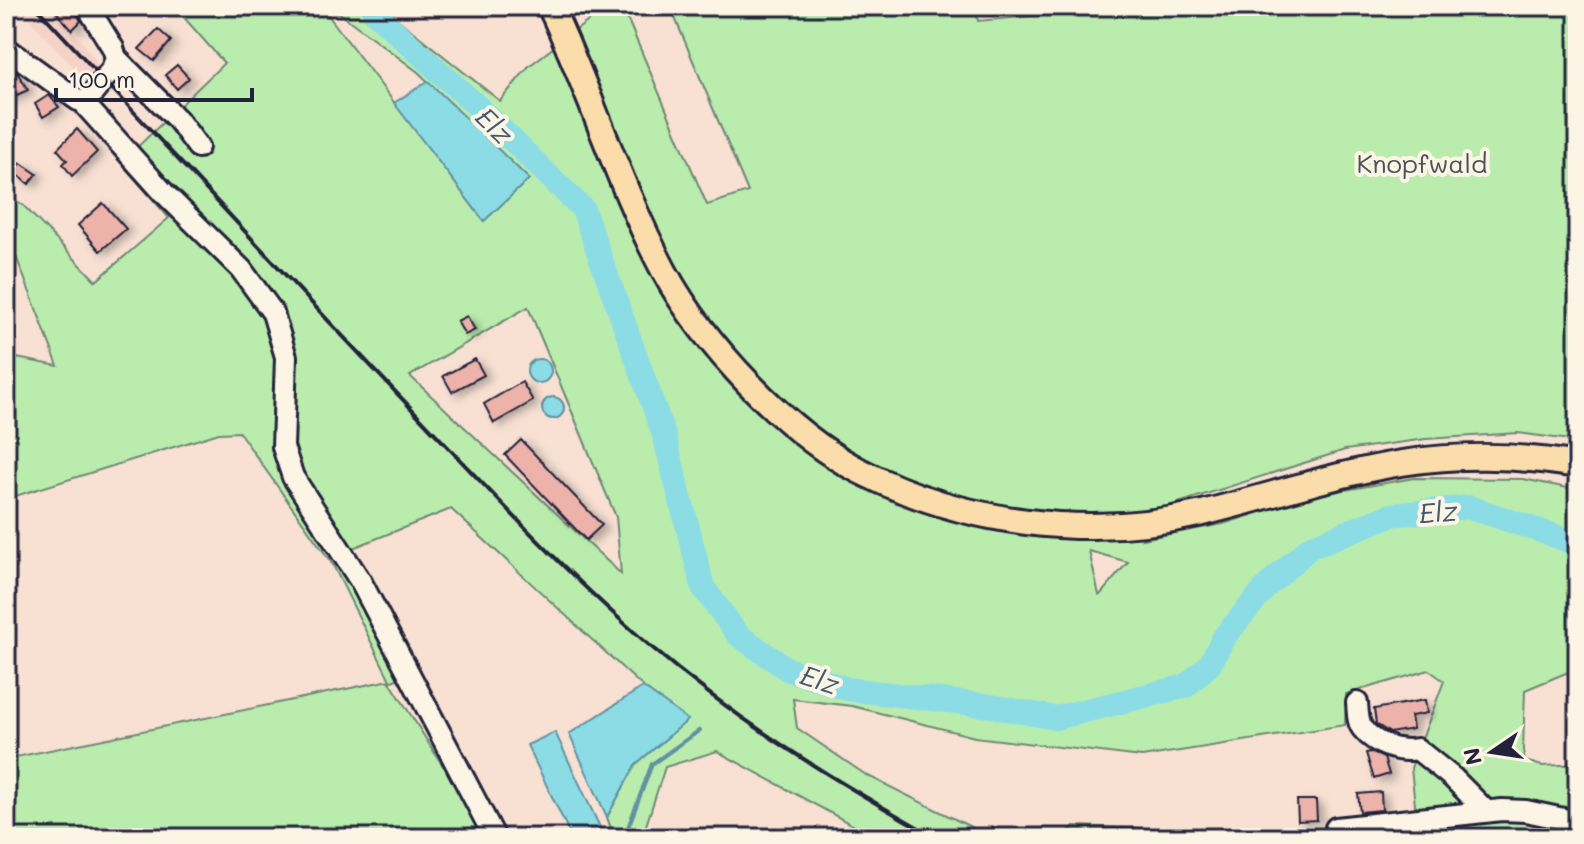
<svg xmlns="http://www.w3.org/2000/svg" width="1584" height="844" font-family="Mali,sans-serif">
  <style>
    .built { fill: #f5d3c7 }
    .green { fill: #baedad; stroke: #6e8874; stroke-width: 2; fill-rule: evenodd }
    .water { fill: #8cdce6; stroke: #6292a2; stroke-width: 2 }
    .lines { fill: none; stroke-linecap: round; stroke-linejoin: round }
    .stream { stroke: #6292a2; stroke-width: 4 }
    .river { stroke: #8cdce6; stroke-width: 24 }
    .building { fill: #edb2aa; stroke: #22223b; stroke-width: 2; filter: url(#shadow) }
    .minor-casing { stroke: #22223b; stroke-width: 26 }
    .major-casing { stroke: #22223b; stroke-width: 30 }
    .minor { stroke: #fcf5e5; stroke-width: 20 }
    .major { stroke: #fbddab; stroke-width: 24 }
    .rail { stroke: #22223b; stroke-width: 4 }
    .labels { text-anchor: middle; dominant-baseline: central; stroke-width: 8; stroke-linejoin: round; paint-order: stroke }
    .park-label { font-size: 26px; fill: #485558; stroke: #fcf5e5 }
    .water-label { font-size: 28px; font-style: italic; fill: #425a6e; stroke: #fcf5e5 }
  </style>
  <defs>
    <filter id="shadow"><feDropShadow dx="6" dy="3.5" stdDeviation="4" flood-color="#0004"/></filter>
  </defs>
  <rect width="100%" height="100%" fill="#f8e1d3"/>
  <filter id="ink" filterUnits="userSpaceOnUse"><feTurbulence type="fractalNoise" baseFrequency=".0125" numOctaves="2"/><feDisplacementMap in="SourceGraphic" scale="16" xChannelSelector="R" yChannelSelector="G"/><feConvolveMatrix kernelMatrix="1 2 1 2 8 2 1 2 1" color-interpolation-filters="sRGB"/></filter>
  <g filter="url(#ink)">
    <path class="built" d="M17 6H49L81 40 101 69 88 83Z"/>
    <path class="green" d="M174 6H321L484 221 529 179 418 72 330 6H381L500 101 529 66 608 6H622L707 205 748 192 670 6H975L978 21 1074 12 1072 6H1578V441L1518 433 1426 439 1345 450 1162 508 1142 539 1223 524 1316 495 1414 478 1523 479 1578 490V668L1525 690 1523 750 1525 761 1542 766 1578 764V801L1573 811 1578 814V838H1378L1367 829 1417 824 1411 768 1444 681 1429 670 1346 694 1345 725 1142 757 975 737 852 706 793 699 797 728 866 775 993 838H876L717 751 665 767 642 838H614L607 817 636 764 687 720 643 687 451 509 340 553 401 677 390 682 443 766 468 760 505 838H6V759L390 680 333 565 239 432 219 433 6 499V356L58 366 6 230V197L23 205 96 281 169 218 121 163 224 63ZM528 307 616 517 621 574 410 376ZM1089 551 1128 562 1100 595H1099Z
      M1074 826 1273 834 1336 832 1331 838H1063Z"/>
    <path class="water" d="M428 81 529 179 484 221 394 103Z
      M527 371a12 12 0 1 1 24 0a12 12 0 1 1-24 0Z
      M542 408a11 11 0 1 1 22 0a11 11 0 1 1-22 0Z
      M643 687 688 720 636 764 607 817 569 734Z
      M555 732 605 838H572L527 745Z"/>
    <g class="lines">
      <path class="stream" d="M624 838 652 764 700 730"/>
      <path class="river" d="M372 6 375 13 476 105 583 209 664 435 703 587 738 635 787 669 847 689 991 706 1055 718 1186 686 1210 664 1224 637 1268 585 1310 547 1391 515 1469 507 1564 539 1578 546"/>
    </g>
    <path class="building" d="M51 6H72L81 21 72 30Z
      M158 29 171 41 154 61 139 49Z
      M177 65 189 78 177 89 165 75Z
      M17 72 28 90 6 100V78Z
      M49 95 59 107 43 117 35 104Z
      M77 129 97 152 72 176 63 164 67 160 57 149Z
      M21 163 37 174 29 184 14 172Z
      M103 203 126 229 100 251 78 225Z
      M467 316 475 330 465 335 457 321Z
      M475 359 484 375 452 392 443 376Z
      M522 382 533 401 494 423 484 404Z
      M521 440 602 525 586 540 505 455Z
      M1425 700 1427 713 1411 716 1413 729 1390 733 1376 724 1374 709Z
      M1370 752 1384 758 1389 774 1374 779 1366 753Z
      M1381 792 1382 810 1360 812 1358 794Z
      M1297 800H1316L1317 820 1298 821Z"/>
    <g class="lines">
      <g class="minor-casing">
        <path id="minor" d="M87 6 113 48 116 58
          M6 48 78 100 86 102 87 107 164 193 241 269 273 313 286 357 283 447 293 477 361 582 495 838
          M116 58 178 120 198 147
          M86 102 112 69 116 58
          M1357 703C1358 711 1357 722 1363 729 1375 744 1399 753 1417 749L1453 778 1486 811
          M1336 828 1502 810 1526 811 1578 822"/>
      </g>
      <g class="major-casing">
        <path id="major" d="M550 6C591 93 619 186 664 271 703 343 786 433 860 471 962 523 1086 540 1198 514 1266 498 1332 474 1402 463 1461 454 1519 455 1578 465"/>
      </g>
      <use href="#minor" class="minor"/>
      <use href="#major" class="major"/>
      <path class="rail" d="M35 6C160 139 282 273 408 405 486 487 563 571 649 645 737 721 836 782 937 838"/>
    </g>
  </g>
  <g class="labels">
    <g class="park-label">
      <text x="1422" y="163">Knopfwald</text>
    </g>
    <g class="water-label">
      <text transform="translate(495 125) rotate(44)">Elz</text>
      <text transform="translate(1438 511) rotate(-5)">Elz</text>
      <text transform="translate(820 679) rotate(18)">Elz</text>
    </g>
  </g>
  <rect width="1584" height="844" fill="none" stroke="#fcf5e5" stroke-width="32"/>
  <rect x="16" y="16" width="1552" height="812" fill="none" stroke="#22223b" stroke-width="3" filter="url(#ink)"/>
  <g transform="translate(1492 752) rotate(257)" stroke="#fcf5e5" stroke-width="6" paint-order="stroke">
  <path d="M0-6L14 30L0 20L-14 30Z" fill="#22223b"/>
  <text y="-12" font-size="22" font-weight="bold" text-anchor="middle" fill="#22223b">N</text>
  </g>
  <path d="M56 88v12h196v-12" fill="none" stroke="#22223b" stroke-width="4"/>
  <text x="68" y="88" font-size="24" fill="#22223b" stroke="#fcf5e5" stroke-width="6" paint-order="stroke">100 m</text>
</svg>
